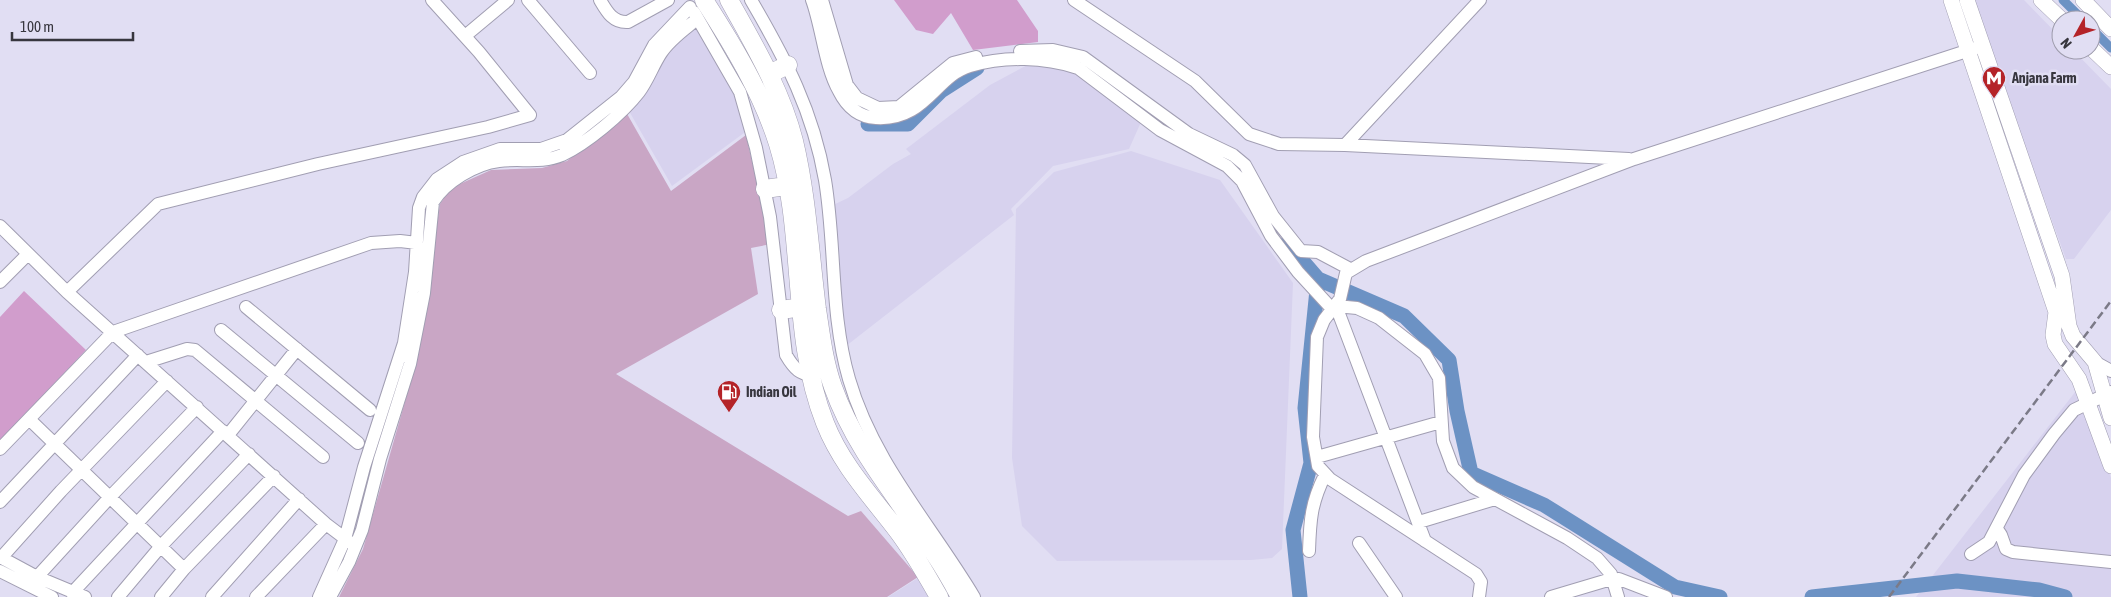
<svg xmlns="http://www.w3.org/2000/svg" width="2111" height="597" font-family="'Asap Condensed',sans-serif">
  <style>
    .built { fill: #d7d2ee }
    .green { fill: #c9a6c5 }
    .forest { fill: #d19dcc }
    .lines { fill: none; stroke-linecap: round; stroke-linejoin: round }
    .canal { stroke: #6c92c4; stroke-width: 9 }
    .river { stroke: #6c92c4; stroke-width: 15 }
    .minor-casing { stroke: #a19eb2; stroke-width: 14 }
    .major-casing { stroke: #a19eb2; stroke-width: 16 }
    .highway-casing { stroke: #a19eb2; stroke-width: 19 }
    .minor { stroke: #fff; stroke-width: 12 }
    .major { stroke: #fff; stroke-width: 15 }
    .highway { stroke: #fff; stroke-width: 18 }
    .rail { stroke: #7b7a87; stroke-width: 2.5; stroke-dasharray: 8 4; stroke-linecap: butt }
    .labels { text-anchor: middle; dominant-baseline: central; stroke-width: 5; stroke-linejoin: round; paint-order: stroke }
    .poi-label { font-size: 14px; font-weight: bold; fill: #37363e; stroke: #e1def3; text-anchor: start }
  </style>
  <rect width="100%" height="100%" fill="#e1def3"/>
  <path class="built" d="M1972 0H2024L2061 38V50H2073L2111 89V210L2074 259H2066Z
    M696 23 738 93 748 130 672 186 629 111 663 54Z
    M1029 64 1061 67 1087 79 1141 122 1129 149 1053 166 1011 209 1014 215 846 346 831 206 848 198 893 164 911 154 906 149 990 85Z
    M1131 151 1220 180 1293 283 1282 549 1272 558 1251 560 1057 561 1022 526 1012 458 1016 209 1054 172Z
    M2079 387 2111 478V597H1916Z
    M918 578 929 597H888Z"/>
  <path class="green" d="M626 112 671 191 746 135 771 244 751 248 758 294 616 374 848 516 861 511 918 577 887 597H339L363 549 416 363 440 204 451 188 491 170 542 168 567 161Z"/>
  <path class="forest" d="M894 0H1017L1038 31V42L973 50 951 13 933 34 916 30Z
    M24 291 86 350 0 441V317Z"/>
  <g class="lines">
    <path class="canal" d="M2063 0 2083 20
      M2091 28 2111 48"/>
    <path class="river" d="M868 124H908L941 91 977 68
      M1287 243 1318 279 1404 316 1449 360 1457 411 1471 473 1544 505 1675 587 1720 597
      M1300 597 1293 530 1311 463 1305 408 1318 280
      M1812 597 1957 581 2039 590 2065 597"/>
    <g class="minor-casing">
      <path id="minor" d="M528 0 590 73
        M600 0C607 12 613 23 628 22L668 0
        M751 0C786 60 813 111 825 180 836 246 830 314 849 379 873 462 931 525 974 597
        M812 0C822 27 825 67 839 91 847 107 859 117 876 118 926 121 935 76 970 66 1005 56 1044 57 1078 68L1160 130 1227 166 1242 181 1271 236 1298 272 1333 310
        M822 0 847 85 857 98 878 108 899 107 953 63 976 57
        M1074 0 1195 81 1249 134 1279 144 1345 145 1629 159
        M694 12 740 92 756 148 770 217 786 355C793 367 801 378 817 373
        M465 36 508 0
        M1020 51 1053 50 1083 57 1189 134 1233 155 1245 165 1273 216 1301 251 1318 252 1350 269
        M1345 145 1480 0
        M0 226 67 292 326 524 351 543
        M0 282 28 254
        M67 292 158 204 318 164 488 127 530 115 479 52 432 0
        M246 307 370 410
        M221 330 358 443
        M146 362 187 349 195 350 323 457
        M2095 362 2111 371
        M29 419 184 569
        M228 435 297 349
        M0 449 113 332 371 243 400 241 417 243
        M1317 457 1441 422
        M0 502 138 355
        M1419 522 1495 499
        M1997 529 2001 535 2006 549 2013 552 2111 562
        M1425 541 1336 306 1357 308 1379 318 1425 354 1439 378 1443 441 1453 468 1473 487 1567 538 1597 558 1611 574 1618 597
        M1359 543 1396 597
        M1309 551C1310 520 1311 503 1325 475
        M1971 554 1989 542 2024 475 2054 434 2074 410 2111 392
        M0 557 37 577 85 597
        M1 558 61 491 167 381
        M0 571 52 597
        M37 577 110 497 197 407
        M72 593 223 431
        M118 597 161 546 249 454
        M161 597 184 569 274 476
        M212 597 299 499
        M256 597 326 524
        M319 597 345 539 364 467 404 343 415 272 419 208 423 197 437 179 463 162 500 149H541L567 140 621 97 634 82 654 45 690 7
        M330 597 349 562 362 530 380 459 410 364 424 293 433 202C445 182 475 164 499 161 521 158 541 164 562 155 587 143 622 114 639 92 648 80 653 65 661 53 670 39 685 29 697 19
        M1479 597 1481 582 1476 574 1330 479 1318 466 1313 437 1317 337 1324 320 1340 299 1346 273 1366 261 1634 159 1976 48
        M1551 597 1608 580 1619 579 1666 597"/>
    </g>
    <g class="major-casing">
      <path id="major" d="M1951 0 2056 312 2053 335 2055 344 2079 379 2111 466
        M1967 0 2062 276 2069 326 2073 336 2095 362 2111 418
        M2041 0 2062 20
        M2083 0 2111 29
        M2091 48 2111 67"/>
    </g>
    <g class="highway-casing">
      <path id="highway" d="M704 0C733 45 762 93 778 144 806 235 790 335 825 423 841 464 871 496 897 530 913 551 926 574 939 597
        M729 0C754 45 781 90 794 141 807 195 810 254 817 309 821 335 824 362 833 387 861 466 923 524 960 597
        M769 74 788 65
        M765 189 786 186
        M781 310 802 307"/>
    </g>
    <use href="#minor" class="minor"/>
    <use href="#major" class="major"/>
    <use href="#highway" class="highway"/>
    <path class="rail" d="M1889 597 2111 301"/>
  </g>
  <defs>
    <g id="metro-pin" transform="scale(1.25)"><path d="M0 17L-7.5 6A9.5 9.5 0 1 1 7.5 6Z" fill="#b42328" stroke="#e1def3"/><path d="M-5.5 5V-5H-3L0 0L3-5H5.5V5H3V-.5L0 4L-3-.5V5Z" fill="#fff"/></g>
    <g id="fuel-pin" transform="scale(1.25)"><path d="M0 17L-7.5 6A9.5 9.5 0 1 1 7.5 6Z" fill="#b42328" stroke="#e1def3"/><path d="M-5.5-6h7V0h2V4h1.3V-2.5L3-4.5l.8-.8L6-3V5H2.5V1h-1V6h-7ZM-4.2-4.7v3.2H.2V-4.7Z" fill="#fff"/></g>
  </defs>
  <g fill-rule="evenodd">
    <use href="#metro-pin" x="1994" y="78"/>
    <use href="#fuel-pin" x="729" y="392"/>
  </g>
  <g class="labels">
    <g class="poi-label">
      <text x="2012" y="78">Anjana Farm</text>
      <text x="746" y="392">Indian Oil</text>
    </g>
  </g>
  <g transform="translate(2076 35) rotate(230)"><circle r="24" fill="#e1def3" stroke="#9d9bab"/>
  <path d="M0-4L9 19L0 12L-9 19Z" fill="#b42328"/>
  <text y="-8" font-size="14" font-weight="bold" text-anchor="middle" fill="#37363e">N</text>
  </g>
  <path d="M12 32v8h121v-8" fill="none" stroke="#37363e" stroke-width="2.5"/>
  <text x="20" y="32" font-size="15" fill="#37363e" stroke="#e1def3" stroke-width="4" paint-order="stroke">100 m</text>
</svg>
